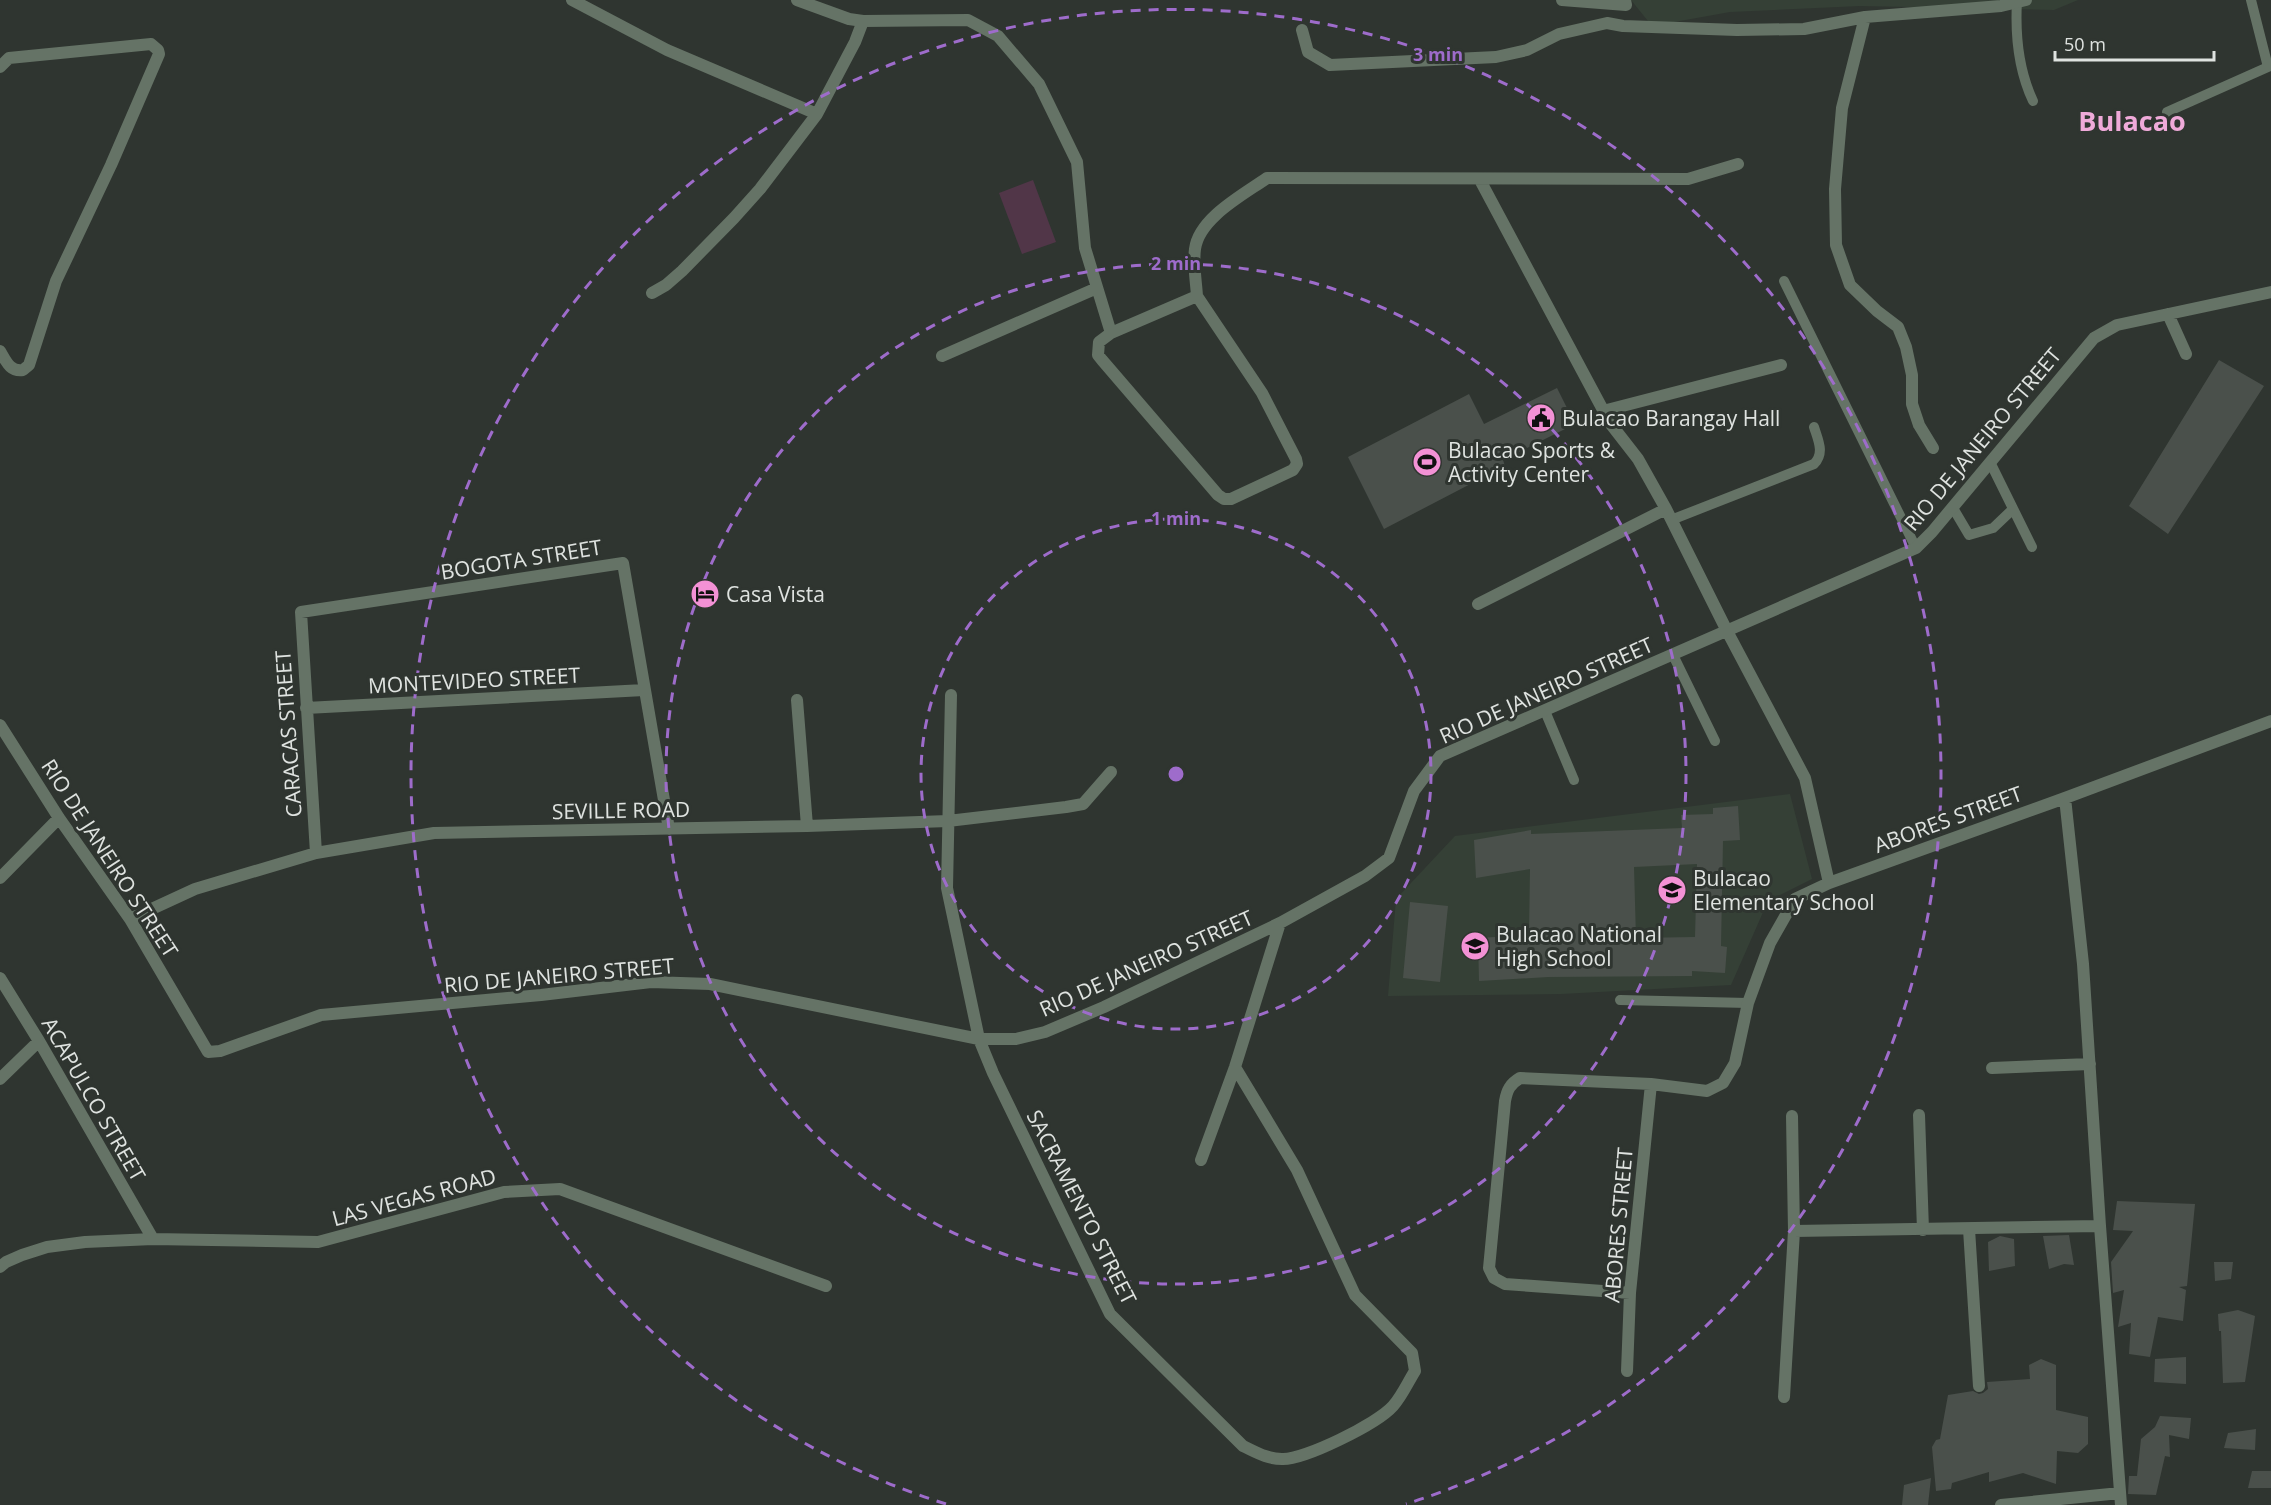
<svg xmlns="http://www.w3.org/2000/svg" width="2271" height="1505" font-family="'Open Sans',sans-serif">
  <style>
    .built { fill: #354036 }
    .green { fill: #513648 }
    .building { fill: #4a504b; fill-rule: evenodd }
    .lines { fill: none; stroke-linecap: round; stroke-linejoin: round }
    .service { stroke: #657366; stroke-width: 10 }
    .minor { stroke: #657366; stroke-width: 12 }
    .ring { fill: none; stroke: #9e6ccb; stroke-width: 3; stroke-dasharray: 10 8 }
    .labels { text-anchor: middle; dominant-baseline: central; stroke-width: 6; stroke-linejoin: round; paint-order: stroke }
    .poi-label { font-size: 21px; fill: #dfe3e0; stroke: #2f3530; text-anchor: start }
    .street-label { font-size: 21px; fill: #dfe3e0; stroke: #2f3530 }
    .district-label { font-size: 27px; font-weight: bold; fill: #efaad9; stroke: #2f3530 }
    .centre { fill: #9e6ccb; stroke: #2f3530; stroke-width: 3 }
    .ring-label { font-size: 18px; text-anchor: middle; font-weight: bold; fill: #9e6ccb; stroke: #2f3530; stroke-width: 6; stroke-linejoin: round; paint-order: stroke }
  </style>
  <rect width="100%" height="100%" fill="#2f3530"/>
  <path class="built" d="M1631 0H2078L2054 10 1860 6 1730 12 1652 26Z
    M1790 794 1812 879 1768 901 1731 985 1561 994 1388 996 1396 899 1455 836Z"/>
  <path class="green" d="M1033 180 1056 242 1022 254 999 193Z"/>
  <path class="building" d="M2219 360 2264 386 2168 534 2129 506Z
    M1557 388 1575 424 1503 460 1505 466 1384 529 1348 457 1469 394 1484 424Z
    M1738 806 1740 840 1723 841 1721 946 1727 947 1725 973 1692 971V976L1548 977 1479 981 1478 938 1529 935 1530 869 1476 878 1474 840 1531 830V834L1682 828 1681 815 1713 814V808ZM1697 864 1695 937 1636 938 1634 867Z
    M1410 902 1448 906 1440 982 1403 978Z
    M2117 1201 2195 1204 2187 1286 2179 1287 2186 1290 2183 1321 2158 1317 2150 1357 2129 1354 2131 1323 2118 1327 2124 1290 2113 1293 2111 1262 2133 1231 2113 1230Z
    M2069 1235 2074 1265 2064 1264 2049 1269 2043 1236Z
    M2000 1236 2014 1239 2015 1266 1989 1271 1988 1242Z
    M2214 1262H2233L2231 1279 2215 1281Z
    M2238 1310 2255 1316 2245 1382 2223 1383 2221 1331H2219L2218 1314Z
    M2186 1357V1384L2154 1382 2155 1359Z
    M2041 1359 2056 1365V1410L2088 1417V1444L2078 1453 2057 1451 2056 1484 2023 1473 1989 1482V1472L1952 1483 1951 1489 1936 1491 1932 1447 1936 1440 1940 1439 1948 1395 1973 1391 1979 1394 1983 1393 1988 1389 1987 1382 2030 1379 2029 1365Z
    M2160 1416 2191 1418 2189 1439 2169 1435 2170 1457 2165 1456 2156 1495 2128 1494 2129 1476H2137L2141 1439 2155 1427Z
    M2256 1429 2255 1450 2224 1448 2228 1433Z
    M2252 1471H2271V1488H2248Z
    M1931 1478 1928 1505H1902L1904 1485Z"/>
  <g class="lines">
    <path class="service" d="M2017 1C2015 36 2018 69 2033 101
      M2167 112 2268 67 2251 0
      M1784 281 1916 548
      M1990 462 2032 547
      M1953 508 1969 535 1993 528 2013 509
      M1671 520 1814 464C1825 453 1818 440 1814 427
      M1673 655 1715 741
      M1545 711 1574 780
      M1620 1000 1748 1003"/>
    <path class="minor" d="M572 0 667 50 817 114 855 42 863 21
      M797 0 849 19 863 21 968 20 998 36 1039 84 1077 162 1085 248 1111 333
      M1562 0 1626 5 1625 0
      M1865 17 1842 108 1835 189 1836 245 1850 285 1877 311 1898 327 1906 347 1912 375V404L1919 425 1933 448
      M1302 30 1308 52 1330 65 1496 57 1527 50 1559 34 1607 23 1623 26 1737 30 1804 29 1865 17 2001 6 2026 0
      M0 67 9 58 151 44 158 50 159 54 111 165 56 281 29 365 23 370C10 372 6 361 0 351
      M1480 180 1610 423 1638 459 1666 509 1727 631 1805 778 1829 883
      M652 293 666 285 682 271 734 218 760 189 817 114
      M1197 296 1262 393 1296 459 1297 464 1293 470 1231 499H1224L1218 495 1102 360 1098 355 1099 342 1111 333 1197 296C1196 281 1193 264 1195 249 1199 218 1243 195 1267 178L1688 179 1738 164
      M2168 314 2186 354
      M942 356 1097 288
      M1603 411 1781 365
      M1478 604 1666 509
      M951 695 947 888 979 1039 993 1073 1110 1314 1243 1446C1256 1452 1267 1459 1282 1459 1304 1460 1377 1424 1393 1406 1402 1396 1408 1382 1415 1371L1412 1353 1355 1295 1297 1170 1235 1067
      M797 700 807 826
      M306 708 644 690
      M0 725 59 818 130 919 208 1052 220 1051 321 1015 541 995 651 982 710 984 979 1039H1016L1045 1032 1104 1007 1280 923 1365 876 1389 858 1414 791 1440 756 1916 548 1932 532 2094 338 2117 325 2271 292
      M2065 798 2083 964 2100 1226 2121 1505
      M316 853 301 612 623 563 669 829
      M0 878 59 818
      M130 919 195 889 316 853 434 833 807 826 948 821 1066 807 1083 804 1111 772
      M0 978 39 1041 153 1239
      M1992 1068 2090 1064
      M0 1079 39 1041
      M1919 1115 1923 1230
      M1201 1160 1235 1067 1280 923
      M1969 1229 1979 1386
      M1794 1231 2100 1226
      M0 1267 6 1262 22 1255 47 1247 85 1242 153 1239 318 1242 504 1192 560 1189 826 1286
      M1630 1293 1505 1284 1494 1278 1489 1268 1505 1101C1507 1090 1510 1084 1520 1078L1651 1084 1707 1091 1723 1083 1735 1063 1748 1003 1770 943 1795 899 1829 883 2065 798 2271 721
      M1627 1371 1630 1293 1651 1084
      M1784 1397 1794 1231 1792 1116
      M2001 1505 2120 1493"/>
  </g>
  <g class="ring">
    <circle cx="1176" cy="774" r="255"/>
    <circle cx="1176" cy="774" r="510"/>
    <path d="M946 1504A765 765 0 1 1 1406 1504"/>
  </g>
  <defs>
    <g id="civic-disc" transform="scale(1.5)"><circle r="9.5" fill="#f391d5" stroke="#2f3530"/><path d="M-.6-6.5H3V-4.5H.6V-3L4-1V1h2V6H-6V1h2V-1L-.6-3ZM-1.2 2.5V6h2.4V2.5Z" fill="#111"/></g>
    <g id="stadium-disc" transform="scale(1.5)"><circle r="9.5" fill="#f391d5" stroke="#2f3530"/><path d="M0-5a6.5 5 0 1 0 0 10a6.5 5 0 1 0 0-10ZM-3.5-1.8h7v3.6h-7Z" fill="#111"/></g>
    <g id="hotel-disc" transform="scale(1.5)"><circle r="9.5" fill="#f391d5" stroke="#2f3530"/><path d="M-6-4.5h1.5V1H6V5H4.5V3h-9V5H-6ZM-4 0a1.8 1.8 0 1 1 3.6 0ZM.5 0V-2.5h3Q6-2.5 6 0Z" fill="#111"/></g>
    <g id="school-disc" transform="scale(1.5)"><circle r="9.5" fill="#f391d5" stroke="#2f3530"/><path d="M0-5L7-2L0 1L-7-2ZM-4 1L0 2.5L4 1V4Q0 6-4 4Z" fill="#111"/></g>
  </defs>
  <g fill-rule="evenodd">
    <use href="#civic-disc" x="1541" y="418"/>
    <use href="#stadium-disc" x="1427" y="462"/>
    <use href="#hotel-disc" x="705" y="594"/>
    <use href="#school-disc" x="1672" y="890"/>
    <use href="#school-disc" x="1475" y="946"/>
  </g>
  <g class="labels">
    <g class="poi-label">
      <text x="1562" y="418">Bulacao Barangay Hall</text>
      <text x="1448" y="450">Bulacao Sports &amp;<tspan x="1448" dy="24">Activity Center</tspan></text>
      <text x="726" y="594">Casa Vista</text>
      <text x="1693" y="878">Bulacao<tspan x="1693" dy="24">Elementary School</tspan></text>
      <text x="1496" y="934">Bulacao National<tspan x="1496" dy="24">High School</tspan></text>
    </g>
    <g class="street-label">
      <text transform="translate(1982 439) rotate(-50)">RIO DE JANEIRO STREET</text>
      <text transform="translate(521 559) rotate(-9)">BOGOTA STREET</text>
      <text transform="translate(474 680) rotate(-3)">MONTEVIDEO STREET</text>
      <text transform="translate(1546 690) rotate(-24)">RIO DE JANEIRO STREET</text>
      <text transform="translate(288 734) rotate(-94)">CARACAS STREET</text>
      <text transform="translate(621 810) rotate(-1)">SEVILLE ROAD</text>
      <text transform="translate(1948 819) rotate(-20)">ABORES STREET</text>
      <text transform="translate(110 858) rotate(57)">RIO DE JANEIRO STREET</text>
      <text transform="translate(1146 963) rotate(-24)">RIO DE JANEIRO STREET</text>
      <text transform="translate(559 975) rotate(-5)">RIO DE JANEIRO STREET</text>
      <text transform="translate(94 1099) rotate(60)">ACAPULCO STREET</text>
      <text transform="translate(414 1197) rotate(-15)">LAS VEGAS ROAD</text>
      <text transform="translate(1082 1207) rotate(63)">SACRAMENTO STREET</text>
      <text transform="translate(1618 1225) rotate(-85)">ABORES STREET</text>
    </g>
    <g class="district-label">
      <text x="2132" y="120">Bulacao</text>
    </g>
  </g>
  <circle cx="1176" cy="774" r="9" class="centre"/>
  <g class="ring-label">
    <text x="1438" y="61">3 min</text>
    <text x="1176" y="270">2 min</text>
    <text x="1176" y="525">1 min</text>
  </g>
  <path d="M2055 51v9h159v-9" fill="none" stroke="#dfe3e0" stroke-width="3"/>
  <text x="2064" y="51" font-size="18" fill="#dfe3e0" stroke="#2f3530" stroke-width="4.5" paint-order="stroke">50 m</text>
</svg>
